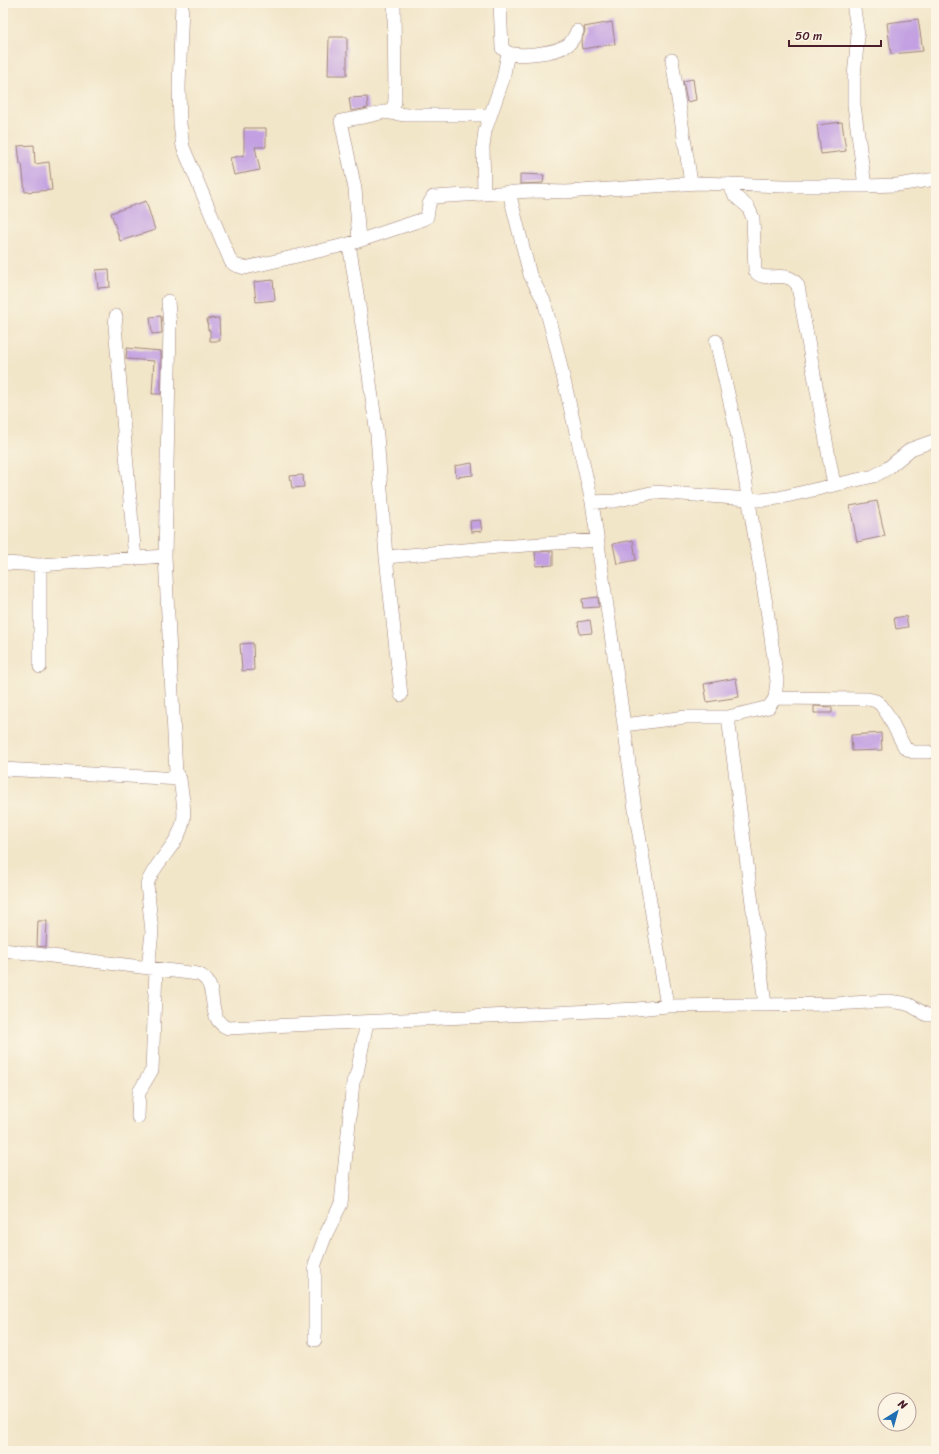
<svg xmlns="http://www.w3.org/2000/svg" width="939" height="1454" font-family="Sriracha,sans-serif">
  <style>
    .building { fill: #c3a0e2 }
    .lines { fill: none; stroke-linecap: round; stroke-linejoin: round }
    .minor-casing { stroke: #9e827a; stroke-width: 14 }
    .minor { stroke: #fff; stroke-width: 13 }
  </style>
  <rect width="100%" height="100%" fill="#fcf5e5"/>
  <filter id="ink" filterUnits="userSpaceOnUse"><feTurbulence type="fractalNoise" baseFrequency=".025" numOctaves="2"/><feDisplacementMap in="SourceGraphic" scale="8" xChannelSelector="R" yChannelSelector="G"/><feConvolveMatrix kernelMatrix="1 2 1 2 8 2 1 2 1" color-interpolation-filters="sRGB"/></filter>
  <filter id="wash" filterUnits="userSpaceOnUse"><feTurbulence type="fractalNoise" baseFrequency=".012" numOctaves="4" result="noise"/><feDisplacementMap in="SourceGraphic" scale="16" xChannelSelector="R" yChannelSelector="G"/><feGaussianBlur stdDeviation="0.9" result="paint"/><feColorMatrix in="noise" values="0 0 0 0 0 0 0 0 0 0 0 0 0 0 0 0 0 1.4 0 .05"/><feComposite in="paint" operator="in"/></filter>
  <g filter="url(#wash)">
    <rect width="100%" height="100%" fill="#f2e6c9"/>
    <g id="blocks">
      <path class="building" d="M918 19 923 51 891 54 887 23Z
        M612 22 615 44 582 49 581 42 585 31 584 27Z
        M329 37H347V75H328Z
        M693 79 696 100 687 102 683 81Z
        M367 97 368 108 351 111 349 98Z
        M842 122 846 151 821 154 817 125Z
        M244 128H266V147H255L260 170 234 175 230 158 244 155Z
        M34 145 35 164 49 162 52 190 25 192 22 164H20L18 146Z
        M520 174 544 175 543 183 520 184Z
        M146 201 155 230 120 241 111 213Z
        M109 269 110 287 98 288 96 270Z
        M273 280 275 300 256 302 254 282Z
        M161 316 162 333 152 334 150 317Z
        M219 318 220 341H210V330H208L207 319Z
        M127 348 161 351V394H152L154 361 126 359Z
        M472 463 473 475 456 477 455 466Z
        M303 475 304 487 292 488 290 476Z
        M877 501 885 536 857 542 850 506Z
        M480 520 482 531 471 532 470 521Z
        M633 540 636 560 617 564 613 544Z
        M553 551V565L536 566 535 552Z
        M598 597 599 607 583 608 582 599Z
        M906 616 908 627 896 629 894 618Z
        M590 620 592 633 580 634 578 622Z
        M253 643 254 670 242 671 240 644Z
        M736 678 739 697 707 702 704 684Z
        M814 706 832 707V713H814Z
        M881 733 882 750 852 751 851 735Z
        M38 921H47L46 947 37 946Z"/>
    </g>
  </g>
  <g filter="url(#ink)">
    <use href="#blocks" fill-opacity="0" stroke="#9e827a" stroke-width="1"/>
    <g class="lines">
      <g class="minor-casing">
        <path id="minor" d="M182 3 179 87 180 124 183 147 231 262 235 265 245 268 349 244 424 219 427 217 429 204 433 197 532 191 566 192 698 183 782 186H865L897 185 936 179
          M500 3 502 48 508 53C520 57 558 53 569 44 573 40 575 35 577 31
          M853 3 858 35 854 76V105L865 186
          M672 60 691 183
          M383 112 406 115H490
          M729 184 735 196 748 207 753 218 755 271C764 285 788 267 798 286L834 485
          M509 192 530 275 544 301 557 350 592 502 624 725 635 810 667 1006
          M484 194 483 147 485 131 503 79 508 53
          M359 240 355 189 341 121C351 119 388 114 393 107 395 104 395 101 395 98L394 3
          M349 244 363 331 377 435 386 557 401 695
          M116 316 115 326 135 559
          M592 502 615 501 655 492 762 500 778 498 874 476 888 468 911 449 936 440
          M165 556 176 773 180 779
          M386 557 498 547 598 540
          M3 563 40 565 165 556 170 326 168 301
          M40 667V565
          M775 698 868 699 876 701 881 705 888 715 905 748 913 752H928
          M728 717 765 1004
          M624 725 686 717H728L769 707 775 698 777 681 768 616 739 442 716 341
          M3 769 180 779C181 791 186 811 183 822 178 846 155 861 147 884L152 932 148 968
          M3 950 198 974C222 984 203 1019 228 1028L637 1009 667 1006 834 1004 888 1001 903 1003 910 1005 927 1015H936
          M138 1117 139 1092 152 1070 156 970
          M315 1340V1264L326 1234 341 1204 353 1082 357 1073 367 1022"/>
      </g>
      <use href="#minor" class="minor"/>
    </g>
  </g>
  <rect width="939" height="1454" fill="none" stroke="#fcf5e5" stroke-width="16"/>
  <g transform="translate(897 1412) rotate(37)"><circle r="19" fill="#fcf5e5" stroke="#b59f9b"/>
  <path d="M0-3L7 15L0 10L-7 15Z" fill="#1f6fb2"/>
  <text y="-6" font-size="11" font-weight="bold" text-anchor="middle" fill="#4a1f2b">N</text>
  </g>
  <path d="M789 40v6h92v-6" fill="none" stroke="#4a1f2b" stroke-width="2"/>
  <text x="795" y="40" font-size="12" fill="#4a1f2b" stroke="#fcf5e5" stroke-width="3" paint-order="stroke">50 m</text>
</svg>
